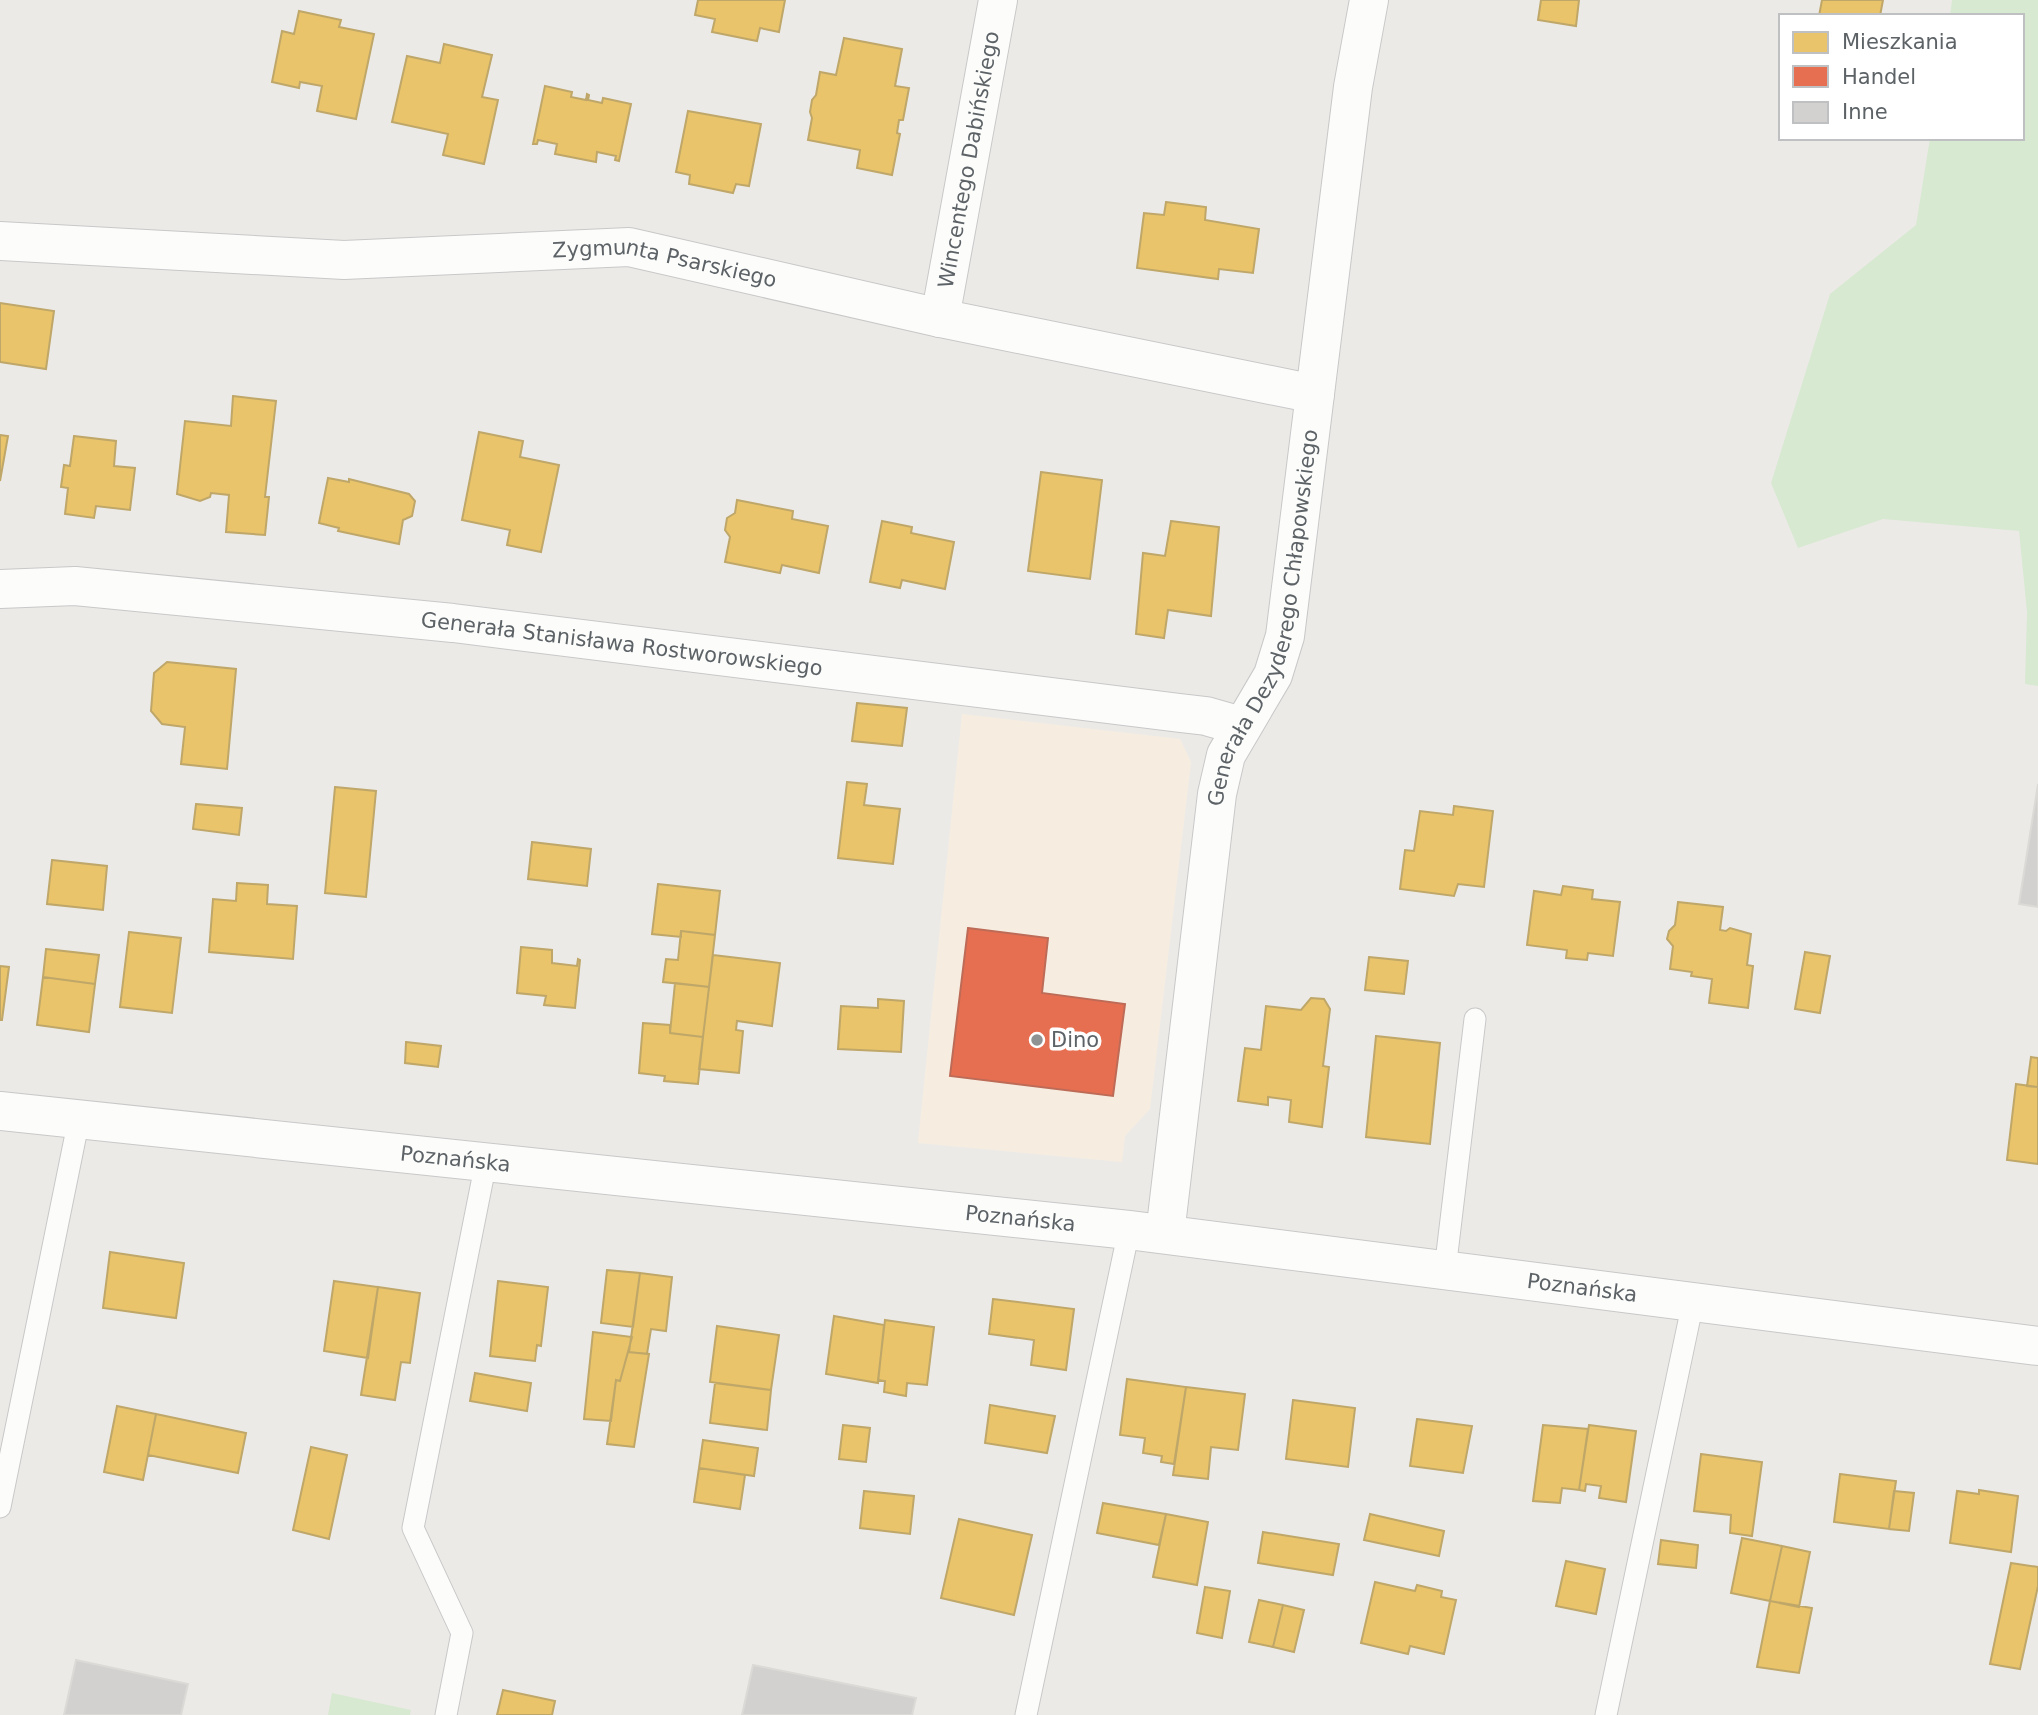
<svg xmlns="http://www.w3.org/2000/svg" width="2038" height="1715" font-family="'DejaVu Sans',sans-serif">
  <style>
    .commercial { fill: #f6ede0 }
    .green { fill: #d7e9d1 }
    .homes { fill: #e9c46a; stroke: #bfa769; stroke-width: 2 }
    .shops { fill: #e76f51; stroke: #bd6b57; stroke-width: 2 }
    .building { fill: #d3d1d0; stroke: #dcdad6; stroke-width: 2 }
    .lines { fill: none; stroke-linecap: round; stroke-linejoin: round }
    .service-casing { stroke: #c8c8c8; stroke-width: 23 }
    .minor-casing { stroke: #c8c8c8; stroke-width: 40 }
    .tertiary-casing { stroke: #c8c8c8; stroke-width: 40 }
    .service { stroke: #fcfcfb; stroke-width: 21 }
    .minor { stroke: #fcfcfb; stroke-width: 38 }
    .tertiary { stroke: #fcfcfb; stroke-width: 38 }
    .poi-dot { fill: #8e9293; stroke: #fff; stroke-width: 2.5 }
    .labels { text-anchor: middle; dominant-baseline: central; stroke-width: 7; stroke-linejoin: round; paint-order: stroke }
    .street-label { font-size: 21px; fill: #5c6266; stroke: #fff }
    .poi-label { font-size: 21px; fill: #5c6266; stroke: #fff; text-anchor: start }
  </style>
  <rect width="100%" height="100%" fill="#eceae7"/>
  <path class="commercial" d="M962 714 1180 739 1191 762 1150 1109 1125 1136 1122 1162 918 1143Z"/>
  <path class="green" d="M1952 0H2038V686L2025 684 2027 612 2019 531 1883 519 1798 548 1771 483 1830 294 1916 225 1930 138H2022V16H1950Z
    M332 1693 411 1710 410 1715H328Z"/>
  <path class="homes" d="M698 0H785L779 32 760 28 757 41 712 32 715 19 695 15Z
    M1541 0H1579L1576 26 1538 20Z
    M1822 0H1883L1880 16H1819Z
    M299 11 341 20 339 27 374 34 356 119 317 111 322 86 300 82 299 88 272 82 282 31 294 34Z
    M844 38 902 49 895 86 909 88 903 120H899L897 133 900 134 892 175 857 168 860 150 808 140 812 118 810 112 812 100 816 95 820 72 836 75Z
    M444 44 492 55 482 97 498 100 484 164 443 155 448 134 392 122 407 56 440 63Z
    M545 86 572 92 571 97 586 100 587 94 589 95 588 100 602 103 603 98 631 104 619 161 615 160 616 156 597 152 596 162 555 154 557 144 538 140 537 144H533Z
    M688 111 761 124 749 186 736 184 733 193 689 184 690 175 676 172Z
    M1166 202 1206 207 1205 220 1259 229 1253 273 1219 269 1218 279 1137 268 1144 213 1164 215Z
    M0 303 54 311 46 369 0 362Z
    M233 396 276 401 265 497H269L265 535 226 532 229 495 211 493 210 497 200 501 177 494 185 421 231 426Z
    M479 432 523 441 520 457 559 465 541 552 507 545 510 530 462 520Z
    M0 435 8 436 0 481Z
    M74 436 116 441 114 466 135 468 130 510 96 506 94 518 65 514 68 488 61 487 64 465 70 466Z
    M1041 472 1102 480 1090 579 1028 571Z
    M328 478 349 482V479L409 494 415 501 412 516 403 520 399 544 338 531 339 528 319 523Z
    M737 500 793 511 792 519 828 526 819 573 782 565 780 573 725 562 730 537 725 530 727 518 735 513Z
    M882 521 912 527 911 533 954 542 945 589 902 580 900 588 870 582Z
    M1171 521 1219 527 1211 616 1168 610 1164 638 1136 634 1143 553 1165 556Z
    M167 662 236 669 227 769 181 764 185 727 162 724 151 711 154 673Z
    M857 703 907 708 902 746 852 741Z
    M847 782 867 784 864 805 900 809 893 864 838 858Z
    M335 787 376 791 366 897 325 893Z
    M196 804 242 808 239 835 193 829Z
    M1454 806 1493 811 1484 887 1458 884 1454 896 1400 889 1405 850 1414 851 1420 811 1453 815Z
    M532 842 591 849 587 886 528 879Z
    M52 860 107 866 103 910 47 904Z
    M237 883 268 885 267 904 297 906 293 959 209 952 213 899 236 901Z
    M658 884 720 891 715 935 681 931V937L652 934Z
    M1563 886 1593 890 1592 899 1620 902 1613 956 1588 953 1587 960 1566 958 1567 950 1527 945 1534 891 1561 895Z
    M1678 902 1723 907 1720 930 1726 931 1730 928 1751 934 1747 965 1753 966 1748 1008 1709 1003 1712 979 1691 976 1692 972 1670 969 1673 946 1667 939 1669 931 1675 925Z
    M681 931 715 935 709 987 663 982 666 959 678 960Z
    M129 932 181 938 172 1013 120 1007Z
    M521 947 552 950V963L577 966 578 959 580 960 575 1008 544 1005 546 996 517 993Z
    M46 949 99 955 95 984 43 977Z
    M1805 952 1830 956 1820 1013 1795 1009Z
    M713 955 780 963 772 1026 737 1021 736 1030 743 1031 739 1073 699 1069Z
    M1369 957 1408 961 1404 994 1365 990Z
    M0 966 9 967 2 1020H0Z
    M43 977 95 984 89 1032 37 1025Z
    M675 983 709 987 703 1037 670 1033Z
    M1311 998 1324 999 1330 1009 1323 1066 1329 1067 1322 1127 1289 1122 1291 1100 1268 1097V1105L1238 1101 1245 1048 1261 1050 1266 1006 1301 1010Z
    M878 999 904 1001 901 1052 838 1049 841 1006 878 1008Z
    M643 1023 670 1025V1033L703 1037 698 1084 664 1081 665 1076 639 1073Z
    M1376 1036 1440 1043 1430 1144 1366 1137Z
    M406 1042 441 1046 438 1067 405 1063Z
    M2031 1057 2038 1058V1087L2027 1086Z
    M2016 1084 2038 1087V1164L2007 1160Z
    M110 1252 184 1263 176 1318 103 1308Z
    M607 1270 640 1273 633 1327 601 1323Z
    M640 1273 672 1277 666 1331 651 1329 647 1354 629 1352Z
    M334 1281 378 1287 368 1358 324 1351Z
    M498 1281 548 1287 541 1346 537 1345 535 1361 490 1356Z
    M378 1287 420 1293 410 1363 401 1362 395 1400 361 1395Z
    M993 1299 1074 1309 1066 1370 1031 1365 1034 1340 989 1334Z
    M834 1316 884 1325 878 1383 826 1374Z
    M885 1320 934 1327 927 1385 907 1383 906 1396 884 1392 885 1381 878 1380Z
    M717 1326 779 1335 771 1390 710 1382Z
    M593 1332 632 1337 620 1381 616 1380 611 1421 584 1419Z
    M628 1352 649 1354 634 1447 607 1444 616 1380 620 1381Z
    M475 1373 531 1383 527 1411 470 1401Z
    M1127 1379 1186 1387 1174 1464 1161 1462 1162 1456 1143 1453 1145 1438 1120 1435Z
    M715 1383 771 1390 767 1430 710 1423Z
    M1186 1387 1245 1394 1238 1450 1211 1447 1208 1479 1173 1475Z
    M1293 1400 1355 1408 1348 1467 1286 1459Z
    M990 1405 1055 1416 1047 1453 985 1443Z
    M117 1406 156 1414 143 1480 104 1472Z
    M156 1414 246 1433 238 1473 148 1455Z
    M1417 1419 1472 1426 1463 1473 1410 1466Z
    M843 1425 870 1428 866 1462 839 1459Z
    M1543 1425 1588 1429 1579 1490 1562 1488 1560 1503 1533 1501Z
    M1589 1425 1636 1431 1626 1502 1599 1498 1601 1486 1586 1484 1585 1491 1579 1490Z
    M703 1440 758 1448 754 1476 699 1468Z
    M311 1447 347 1455 329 1539 293 1530Z
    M1701 1454 1762 1462 1752 1536 1730 1533 1731 1515 1694 1511Z
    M699 1468 745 1475 740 1509 694 1502Z
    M1840 1474 1896 1481 1889 1529 1834 1522Z
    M1979 1490 2018 1496 2011 1552 1950 1543 1957 1491 1979 1494Z
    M864 1491 914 1496 910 1534 860 1528Z
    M1894 1491 1914 1493 1909 1531 1889 1529Z
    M1103 1503 1166 1514 1159 1545 1097 1533Z
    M1166 1514 1208 1522 1197 1585 1153 1577Z
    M1370 1514 1444 1531 1439 1556 1364 1540Z
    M959 1519 1032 1535 1014 1615 941 1598Z
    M1263 1532 1339 1544 1333 1575 1258 1563Z
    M1742 1538 1782 1546 1770 1601 1731 1593Z
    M1661 1540 1698 1545 1696 1568 1658 1564Z
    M1782 1546 1810 1552 1799 1607 1770 1601Z
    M1566 1561 1605 1569 1596 1614 1556 1606Z
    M2011 1563 2038 1567V1586L2020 1669 1990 1664Z
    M1375 1582 1415 1591 1417 1585 1442 1591 1441 1597 1456 1600 1444 1654 1410 1646 1408 1654 1361 1643Z
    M1205 1587 1230 1591 1222 1638 1197 1633Z
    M1259 1600 1283 1605 1273 1647 1249 1642Z
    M1770 1601 1812 1608 1799 1673 1757 1667Z
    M1283 1605 1304 1610 1294 1652 1273 1647Z
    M503 1690 555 1701 552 1715H497Z"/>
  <path class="shops" d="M968 928 1048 938 1042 993 1125 1004 1113 1096 950 1076Z"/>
  <path class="building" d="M2038 784V907L2019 904Z
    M76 1660 188 1684 181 1715H64Z
    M753 1665 916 1698 912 1715H742Z"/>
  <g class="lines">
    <g class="service-casing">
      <path id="service" d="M1445 1270 1475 1019
        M0 1507 79 1119
        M446 1715 462 1633 413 1528 486 1162
        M1026 1715 1129 1230
        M1606 1715 1693 1302"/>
    </g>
    <g class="minor-casing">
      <g id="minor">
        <path id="s1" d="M0 241 344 260 629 247 940 318 1315 394"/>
        <path id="s2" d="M940 318 998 0"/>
        <path id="s3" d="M0 589 75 586 453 623 1180 713 1206 716 1241 726"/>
        <path id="s4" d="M1165 1234 1217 794 1226 755 1273 675 1285 636 1353 87 1369 0"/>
      </g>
    </g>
    <g class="tertiary-casing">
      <g id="tertiary">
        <path id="s5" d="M0 1111 1129 1230 2038 1346"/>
      </g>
    </g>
    <use href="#service" class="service"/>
    <use href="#minor" class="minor"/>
    <use href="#tertiary" class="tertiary"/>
  </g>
  <circle class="poi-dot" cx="1037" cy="1040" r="7"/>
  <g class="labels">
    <g class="street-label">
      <text stroke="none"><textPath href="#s2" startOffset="161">Wincentego Dabińskiego</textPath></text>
      <text stroke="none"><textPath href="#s1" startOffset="667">Zygmunta Psarskiego</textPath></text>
      <text stroke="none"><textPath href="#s4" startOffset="628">Generała Dezyderego Chłapowskiego</textPath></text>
      <text stroke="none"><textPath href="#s3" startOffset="625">Generała Stanisława Rostworowskiego</textPath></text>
      <text stroke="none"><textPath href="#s5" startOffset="458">Poznańska</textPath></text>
      <text stroke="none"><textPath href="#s5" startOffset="1026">Poznańska</textPath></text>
      <text stroke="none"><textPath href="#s5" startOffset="1592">Poznańska</textPath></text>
    </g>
    <g class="poi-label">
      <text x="1051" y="1040">Dino</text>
    </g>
  </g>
  <rect x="1779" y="14" width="245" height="126" fill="#ffffff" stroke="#bec0c2" stroke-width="2"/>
  <rect x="1793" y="32" width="35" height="21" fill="#e9c46a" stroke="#bec0c2" stroke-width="2"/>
  <text x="1842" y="49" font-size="21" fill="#5c6266">Mieszkania</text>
  <rect x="1793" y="66" width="35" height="21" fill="#e76f51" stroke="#bec0c2" stroke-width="2"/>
  <text x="1842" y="84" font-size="21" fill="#5c6266">Handel</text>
  <rect x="1793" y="102" width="35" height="21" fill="#d3d1d0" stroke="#bec0c2" stroke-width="2"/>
  <text x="1842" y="119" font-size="21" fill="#5c6266">Inne</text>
</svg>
